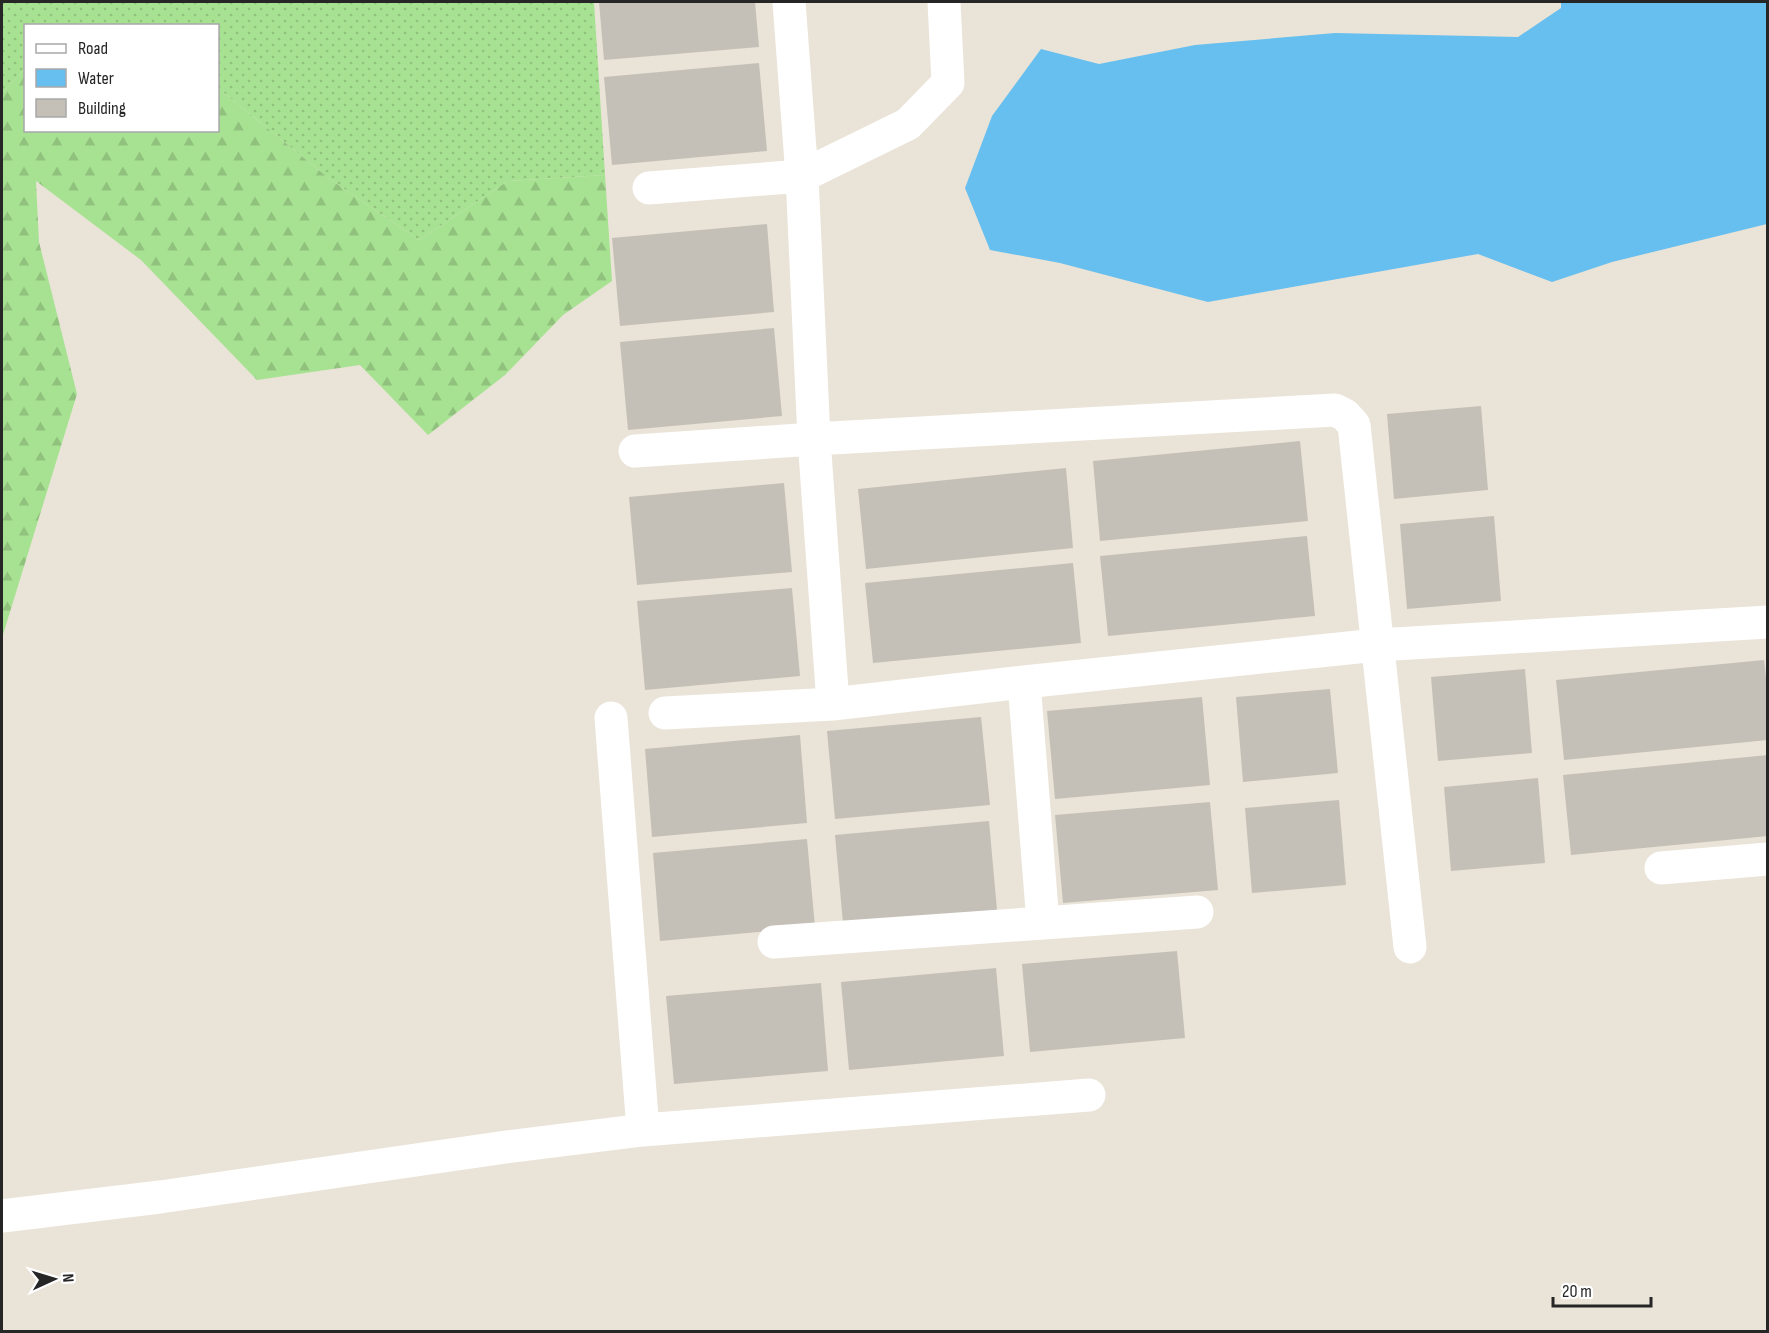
<svg xmlns="http://www.w3.org/2000/svg" width="1769" height="1333" font-family="'Sofia Sans Condensed',sans-serif">
  <style>
    .grass { fill: url(#grass-dots) }
    .forest { fill: url(#forest-firs) }
    .water { fill: #67bfef }
    .building { fill: #c5c0b7 }
    .lines { fill: none; stroke-linecap: round; stroke-linejoin: round }
    .minor { stroke: #fff; stroke-width: 33 }
  </style>
  <defs>
    <pattern id="grass-dots" width="8" height="8" patternUnits="userSpaceOnUse" patternTransform="scale(1.5)"><rect width="8" height="8" fill="#a7e292"/><path d="M2 2h.1M6 6h.1" fill="none" stroke="#90c27e" stroke-width="1.8" stroke-linecap="round"/></pattern>
    <pattern id="forest-firs" width="22" height="20" patternUnits="userSpaceOnUse" patternTransform="scale(1.5)"><rect width="22" height="20" fill="#a7e292"/><path d="M5 1l3.5 6h-7zM16 11l3.5 6h-7z" fill="#90c27e"/></pattern>
  </defs>
  <rect width="100%" height="100%" fill="#eae3d7"/>
  <path class="grass" d="M2 2H594L605 175 508 181 419 240 331 180 218 88V26H26L25 69 2 93Z"/>
  <path class="forest" d="M25 69 26 130H218V88L331 180 419 240 508 181 605 175 612 281 563 315 505 375 428 435 360 365 257 380 141 260 36 181 39 242 77 394 2 638V93Z"/>
  <path class="water" d="M1561 2H1767V224L1612 262 1552 282 1478 254 1208 302 1060 263 990 250 965 188 992 116 1041 49 1099 64 1195 45 1335 33 1518 37 1561 8Z"/>
  <path class="building" d="M599 2H755L759 47 604 60Z
    M759 63 767 151 612 165 604 77Z
    M767 224 774 312 620 326 612 238Z
    M774 328 782 416 628 430 620 342Z
    M1481 406 1488 490 1394 499 1387 414Z
    M1300 441 1308 521 1100 541 1093 461Z
    M1066 468 1073 548 866 569 858 489Z
    M784 483 792 572 637 585 629 497Z
    M1494 516 1501 601 1407 609 1400 524Z
    M1307 536 1315 616 1108 636 1100 556Z
    M1073 563 1081 643 873 663 865 583Z
    M792 588 800 676 645 690 637 601Z
    M1764 660 1768 694V740L1564 760 1556 680Z
    M1525 669 1532 753 1438 761 1431 677Z
    M1330 689 1338 773 1243 782 1236 697Z
    M1202 697 1210 785 1055 799 1047 711Z
    M981 717 990 805 835 819 827 731Z
    M800 735 807 823 652 837 645 749Z
    M1768 755V836L1571 855 1563 775Z
    M1538 778 1545 863 1451 871 1444 787Z
    M1339 800 1346 885 1252 893 1245 808Z
    M1210 802 1218 890 1063 903 1055 815Z
    M989 821 997 910 843 923 835 835Z
    M807 839 815 927 660 941 653 853Z
    M1177 951 1185 1038 1030 1052 1022 964Z
    M996 968 1004 1056 849 1070 841 982Z
    M821 983 828 1071 674 1084 666 996Z"/>
  <g class="lines">
    <path class="minor" d="M649 188 802 176 908 124 948 83 944 2
      M635 451 814 439 1335 410 1345 415 1354 425 1410 947
      M1024 682 1377 645 1768 622
      M665 713 833 704
      M611 718 643 1130
      M1661 868 1768 859
      M1043 923 1197 912
      M774 942 1043 923 1024 682 833 704 814 439 802 176 789 2
      M2 1216 160 1197 506 1147 643 1130 1089 1095"/>
  </g>
  <rect width="1769" height="1333" fill="none" stroke="#262626" stroke-width="6"/>
  <rect x="24" y="24" width="195" height="108" fill="#ffffff" stroke="#a8a8a8" stroke-width="1.5"/>
  <rect x="36" y="44" width="30" height="9" fill="#ffffff" stroke="#a8a8a8" stroke-width="1.5"/>
  <text x="78" y="54" font-size="18" fill="#262626">Road</text>
  <rect x="36" y="69" width="30" height="18" fill="#67bfef" stroke="#a8a8a8" stroke-width="1.5"/>
  <text x="78" y="84" font-size="18" fill="#262626">Water</text>
  <rect x="36" y="99" width="30" height="18" fill="#c5c0b7" stroke="#a8a8a8" stroke-width="1.5"/>
  <text x="78" y="114" font-size="18" fill="#262626">Building</text>
  <g transform="translate(54 1279) rotate(86)" stroke="#ffffff" stroke-width="4.5" paint-order="stroke">
  <path d="M0-4.5L10 22L0 15L-10 22Z" fill="#262626"/>
  <text y="-9" font-size="16" font-weight="bold" text-anchor="middle" fill="#262626">N</text>
  </g>
  <path d="M1553 1297v9h98v-9" fill="none" stroke="#262626" stroke-width="3"/>
  <text x="1562" y="1297" font-size="18" fill="#262626" stroke="#ffffff" stroke-width="4.5" paint-order="stroke">20 m</text>
</svg>
